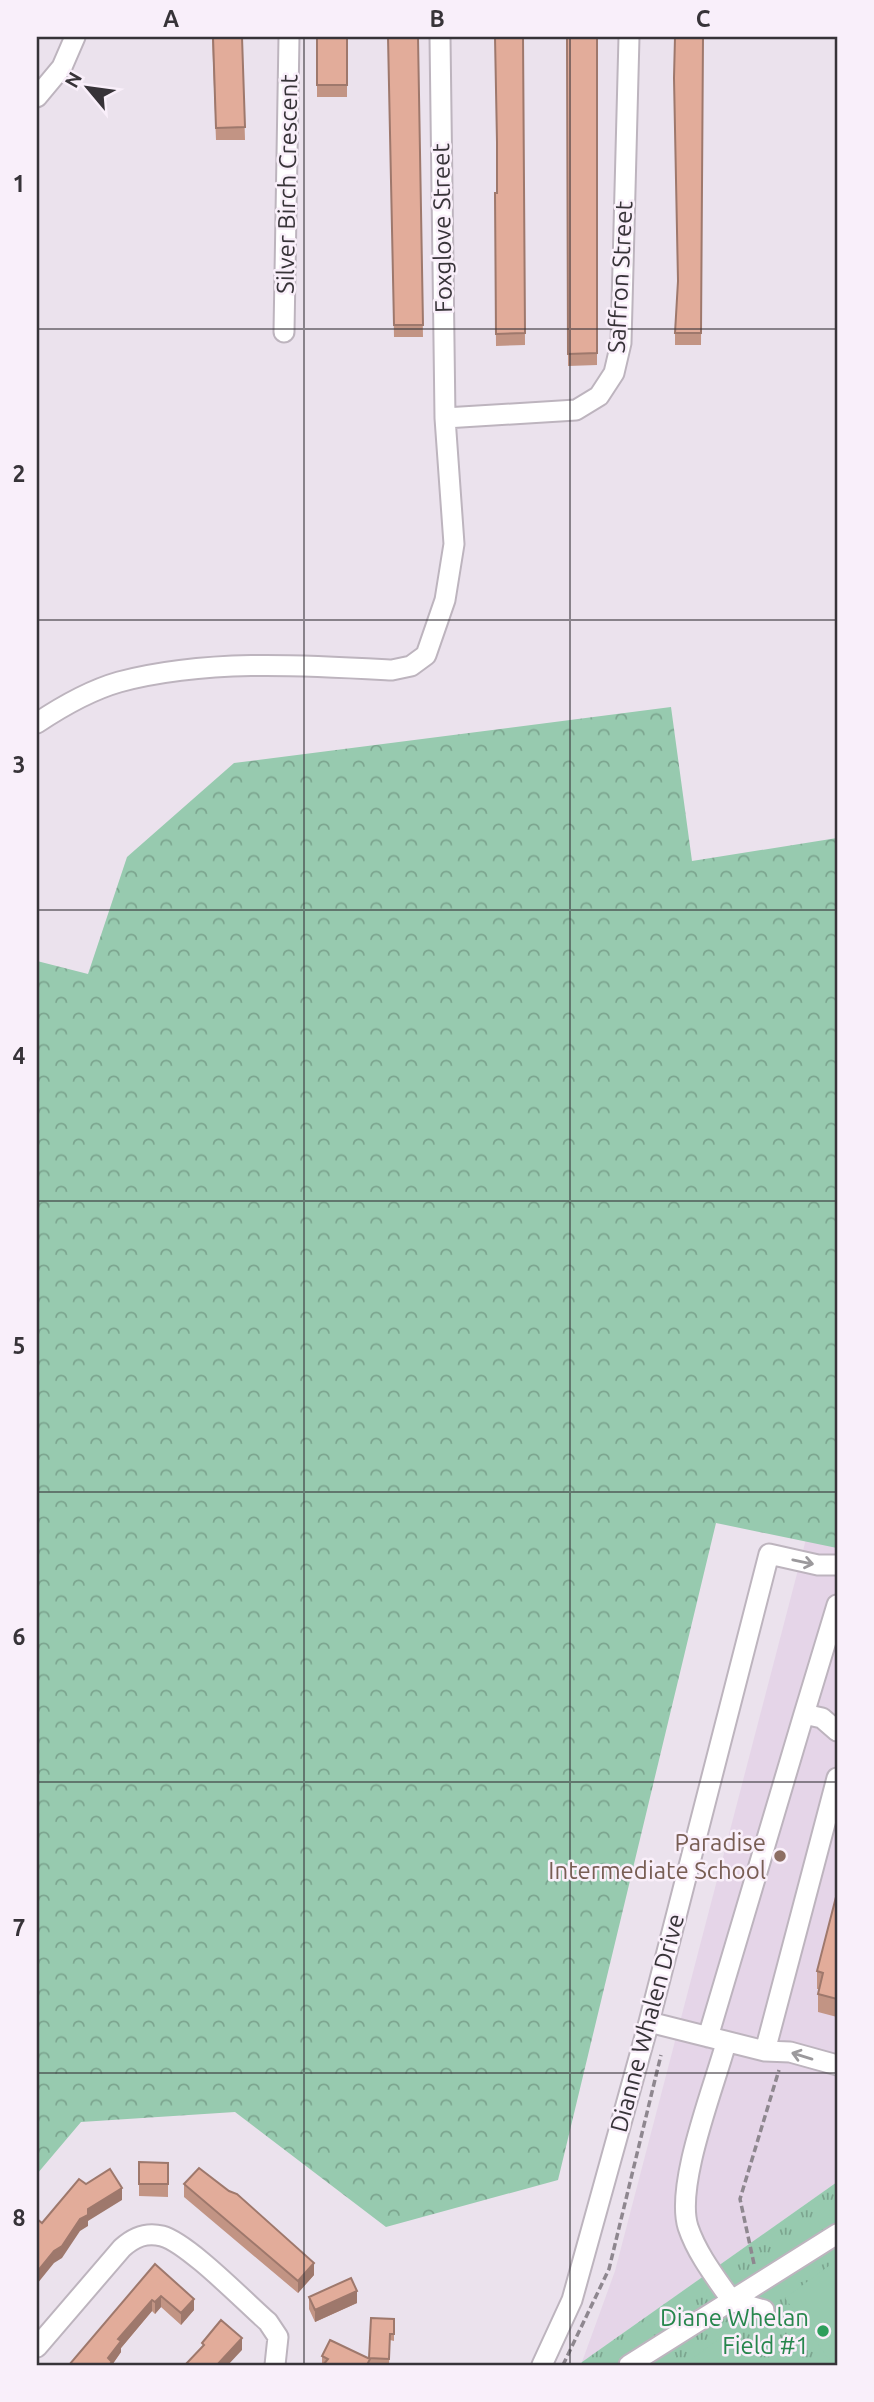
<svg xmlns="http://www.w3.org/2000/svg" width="874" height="2402" font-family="Ubuntu,sans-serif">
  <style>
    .education { fill: #e5d5e8 }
    .forest { fill: url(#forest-crowns) }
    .park { fill: url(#park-tufts) }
    .pitch { fill: #97caaf }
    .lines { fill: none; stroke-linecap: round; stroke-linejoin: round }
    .minor-casing { stroke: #bdb4be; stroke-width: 23 }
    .path { stroke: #8e878f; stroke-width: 3.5; stroke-dasharray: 7 3.5; stroke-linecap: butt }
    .minor { stroke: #fff; stroke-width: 19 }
    .wall { fill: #c29484 }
    .shaded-wall { fill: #9e786c }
    .building { fill: #e2ac9a; stroke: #9e786c; stroke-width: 2 }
    .oneway { stroke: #9b999c }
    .grid { fill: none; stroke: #373338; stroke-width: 2; stroke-opacity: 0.55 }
    .education-dot { fill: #8d6e63; stroke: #f9effa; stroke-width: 2.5 }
    .leisure-dot { fill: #2e9e5b; stroke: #f9effa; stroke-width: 2.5 }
    .labels { text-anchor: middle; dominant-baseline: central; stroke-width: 5; stroke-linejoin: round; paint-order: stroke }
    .street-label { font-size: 24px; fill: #373338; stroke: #f9effa }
    .education-label { font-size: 24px; fill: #785e54; stroke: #f9effa; text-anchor: end }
    .leisure-label { font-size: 24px; fill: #27864d; stroke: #f9effa; text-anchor: end }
    .neatline { fill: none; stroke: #373338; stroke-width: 2.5 }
    .grid-label { font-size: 23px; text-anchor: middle; font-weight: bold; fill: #373338 }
  </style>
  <defs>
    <pattern id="forest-crowns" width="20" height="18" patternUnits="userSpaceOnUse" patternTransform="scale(1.75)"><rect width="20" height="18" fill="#97caaf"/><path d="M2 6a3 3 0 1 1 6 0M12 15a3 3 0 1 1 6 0" fill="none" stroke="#7ca58f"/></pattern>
    <pattern id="park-tufts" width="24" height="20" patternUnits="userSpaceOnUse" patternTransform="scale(1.75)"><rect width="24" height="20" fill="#97caaf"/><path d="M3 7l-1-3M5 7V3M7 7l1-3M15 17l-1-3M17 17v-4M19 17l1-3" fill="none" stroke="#7ca58f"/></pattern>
  </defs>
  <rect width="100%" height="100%" fill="#ebe2ed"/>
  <path class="education" d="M811 1520 837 1530V2182L582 2362 615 2271Z"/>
  <path class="forest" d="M671 707 692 861 837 838V1548L716 1523 558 2180 386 2227 235 2112 81 2122 37 2174V961L88 974 127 857 234 763Z"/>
  <path class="park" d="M837 2182V2365H580L582 2362Z"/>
  <path class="pitch" d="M837 2260V2365H833L785 2298Z
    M719 2339 738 2365H683Z"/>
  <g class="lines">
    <g class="minor-casing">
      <path id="minor" d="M37 97 62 67 75 37
        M284 332 289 37
        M445 418 576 410 599 396 614 373 621 343 629 37
        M37 723C61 707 91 690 119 682 206 659 302 665 392 670L411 666 426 655 445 600 454 544 445 418 440 37
        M837 1605 804 1714 822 1718 837 1731
        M649 2022 765 2051 837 1778
        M708 2037 804 1714
        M726 2043C714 2087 675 2185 688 2227 697 2254 716 2278 732 2301L764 2310
        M765 2051 790 2052 837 2065
        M37 2347 122 2248C134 2237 146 2232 162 2236 188 2243 245 2302 268 2322L278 2337 275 2365
        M542 2365 572 2300 649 2022 769 1554 818 1565H837
        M629 2365 837 2234"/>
    </g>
    <path class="path" d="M754 2264 740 2199 779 2070
      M563 2365 609 2269 661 2055"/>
    <use href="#minor" class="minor"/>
  </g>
  <path class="wall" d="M212 37H242L245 140H216Z
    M317 37H347V97H317Z
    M388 37H418L423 337H394Z
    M523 37 525 345 496 346 495 193H497Z
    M567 37H597V365L568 366Z
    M703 37 701 345H675V333Z
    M837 1893V2017L818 2012V1994L819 1989H817V1971Z
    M139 2162 168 2163V2197L139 2196Z
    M184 2184 314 2275 298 2293 184 2197Z
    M155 2264 194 2310 181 2325 161 2307 155 2314 152 2311 121 2348V2352L112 2365H69Z
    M309 2297 357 2303 315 2322 309 2309Z
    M394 2319V2341L390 2340 389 2365H322V2356L369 2359Z"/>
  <path class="shaded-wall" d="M122 2188V2200L88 2221V2226L80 2231 62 2258 54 2263 37 2284V2272L88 2209Z
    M314 2263V2275L298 2293V2281Z
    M357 2291V2303L315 2322V2310Z
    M161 2296V2307L155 2314V2302Z
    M194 2299V2310L181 2325V2313Z
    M152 2300V2311L121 2348V2352L112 2365H108V2358L118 2339Z
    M242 2338V2350L228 2365H217Z"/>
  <path class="building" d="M213 37H242L245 127 216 128Z
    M317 37H347V85H317Z
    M388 37H418L423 325H394Z
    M495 37H523L525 333 496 334 495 193H497V142Z
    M567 37H597V353L568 354Z
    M675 37H703L701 333H675L678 281 674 78Z
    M837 1893V1999L818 1994 823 1973 817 1971Z
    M139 2162 168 2163V2184H139Z
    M199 2168 229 2191 237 2194 314 2263 298 2281 184 2184Z
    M110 2169 122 2188 88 2209V2215L80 2219 62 2246 54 2251 37 2272V2219L42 2223 79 2179 86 2184Z
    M155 2264 194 2299 181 2313 161 2296 155 2302 152 2300 118 2339 121 2341 108 2358 112 2362 109 2365H69Z
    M351 2278 357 2291 315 2310 309 2297Z
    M371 2318 394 2319V2334H390L389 2359 369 2358Z
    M221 2320 242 2338 217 2365H185L204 2345 202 2343Z
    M330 2340 370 2359 367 2365H323L328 2359 322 2356Z"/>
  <defs><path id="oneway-shaft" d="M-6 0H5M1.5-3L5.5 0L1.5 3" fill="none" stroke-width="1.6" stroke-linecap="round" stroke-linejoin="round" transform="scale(1.75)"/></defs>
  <g class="oneway">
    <use href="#oneway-shaft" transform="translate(803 1562) rotate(12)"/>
    <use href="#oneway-shaft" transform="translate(802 2056) rotate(-163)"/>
  </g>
  <path class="grid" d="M304 37V2365M570 37V2365M37 329H837M37 620H837M37 910H837M37 1201H837M37 1492H837M37 1782H837M37 2073H837"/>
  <circle class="education-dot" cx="780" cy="1856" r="7"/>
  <circle class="leisure-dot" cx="823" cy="2331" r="7"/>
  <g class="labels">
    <g class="street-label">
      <text transform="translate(287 184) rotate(-89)">Silver Birch Crescent</text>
      <text transform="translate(442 228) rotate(-91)">Foxglove Street</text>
      <text transform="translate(620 277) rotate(-87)">Saffron Street</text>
      <text transform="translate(647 2023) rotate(-75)">Dianne Whalen Drive</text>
    </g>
    <g class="education-label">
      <text x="766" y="1842">Paradise<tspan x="766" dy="28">Intermediate School</tspan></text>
    </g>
    <g class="leisure-label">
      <text x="809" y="2317">Diane Whelan<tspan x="809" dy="28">Field #1</tspan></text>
    </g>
  </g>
  <rect width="874" height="2402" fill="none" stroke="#f9effa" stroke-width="77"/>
  <g transform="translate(88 88) rotate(299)" stroke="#f9effa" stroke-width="5" paint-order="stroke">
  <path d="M0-5L12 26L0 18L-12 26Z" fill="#373338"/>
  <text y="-10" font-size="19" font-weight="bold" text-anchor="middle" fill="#373338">N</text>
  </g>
  <rect x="38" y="38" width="798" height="2326" class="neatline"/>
  <g class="grid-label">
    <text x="171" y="27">A</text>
    <text x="437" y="27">B</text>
    <text x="703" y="27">C</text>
    <text x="19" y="192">1</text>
    <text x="19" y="482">2</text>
    <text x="19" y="773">3</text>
    <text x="19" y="1064">4</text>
    <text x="19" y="1354">5</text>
    <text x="19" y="1645">6</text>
    <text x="19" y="1936">7</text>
    <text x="19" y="2226">8</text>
  </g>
</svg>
